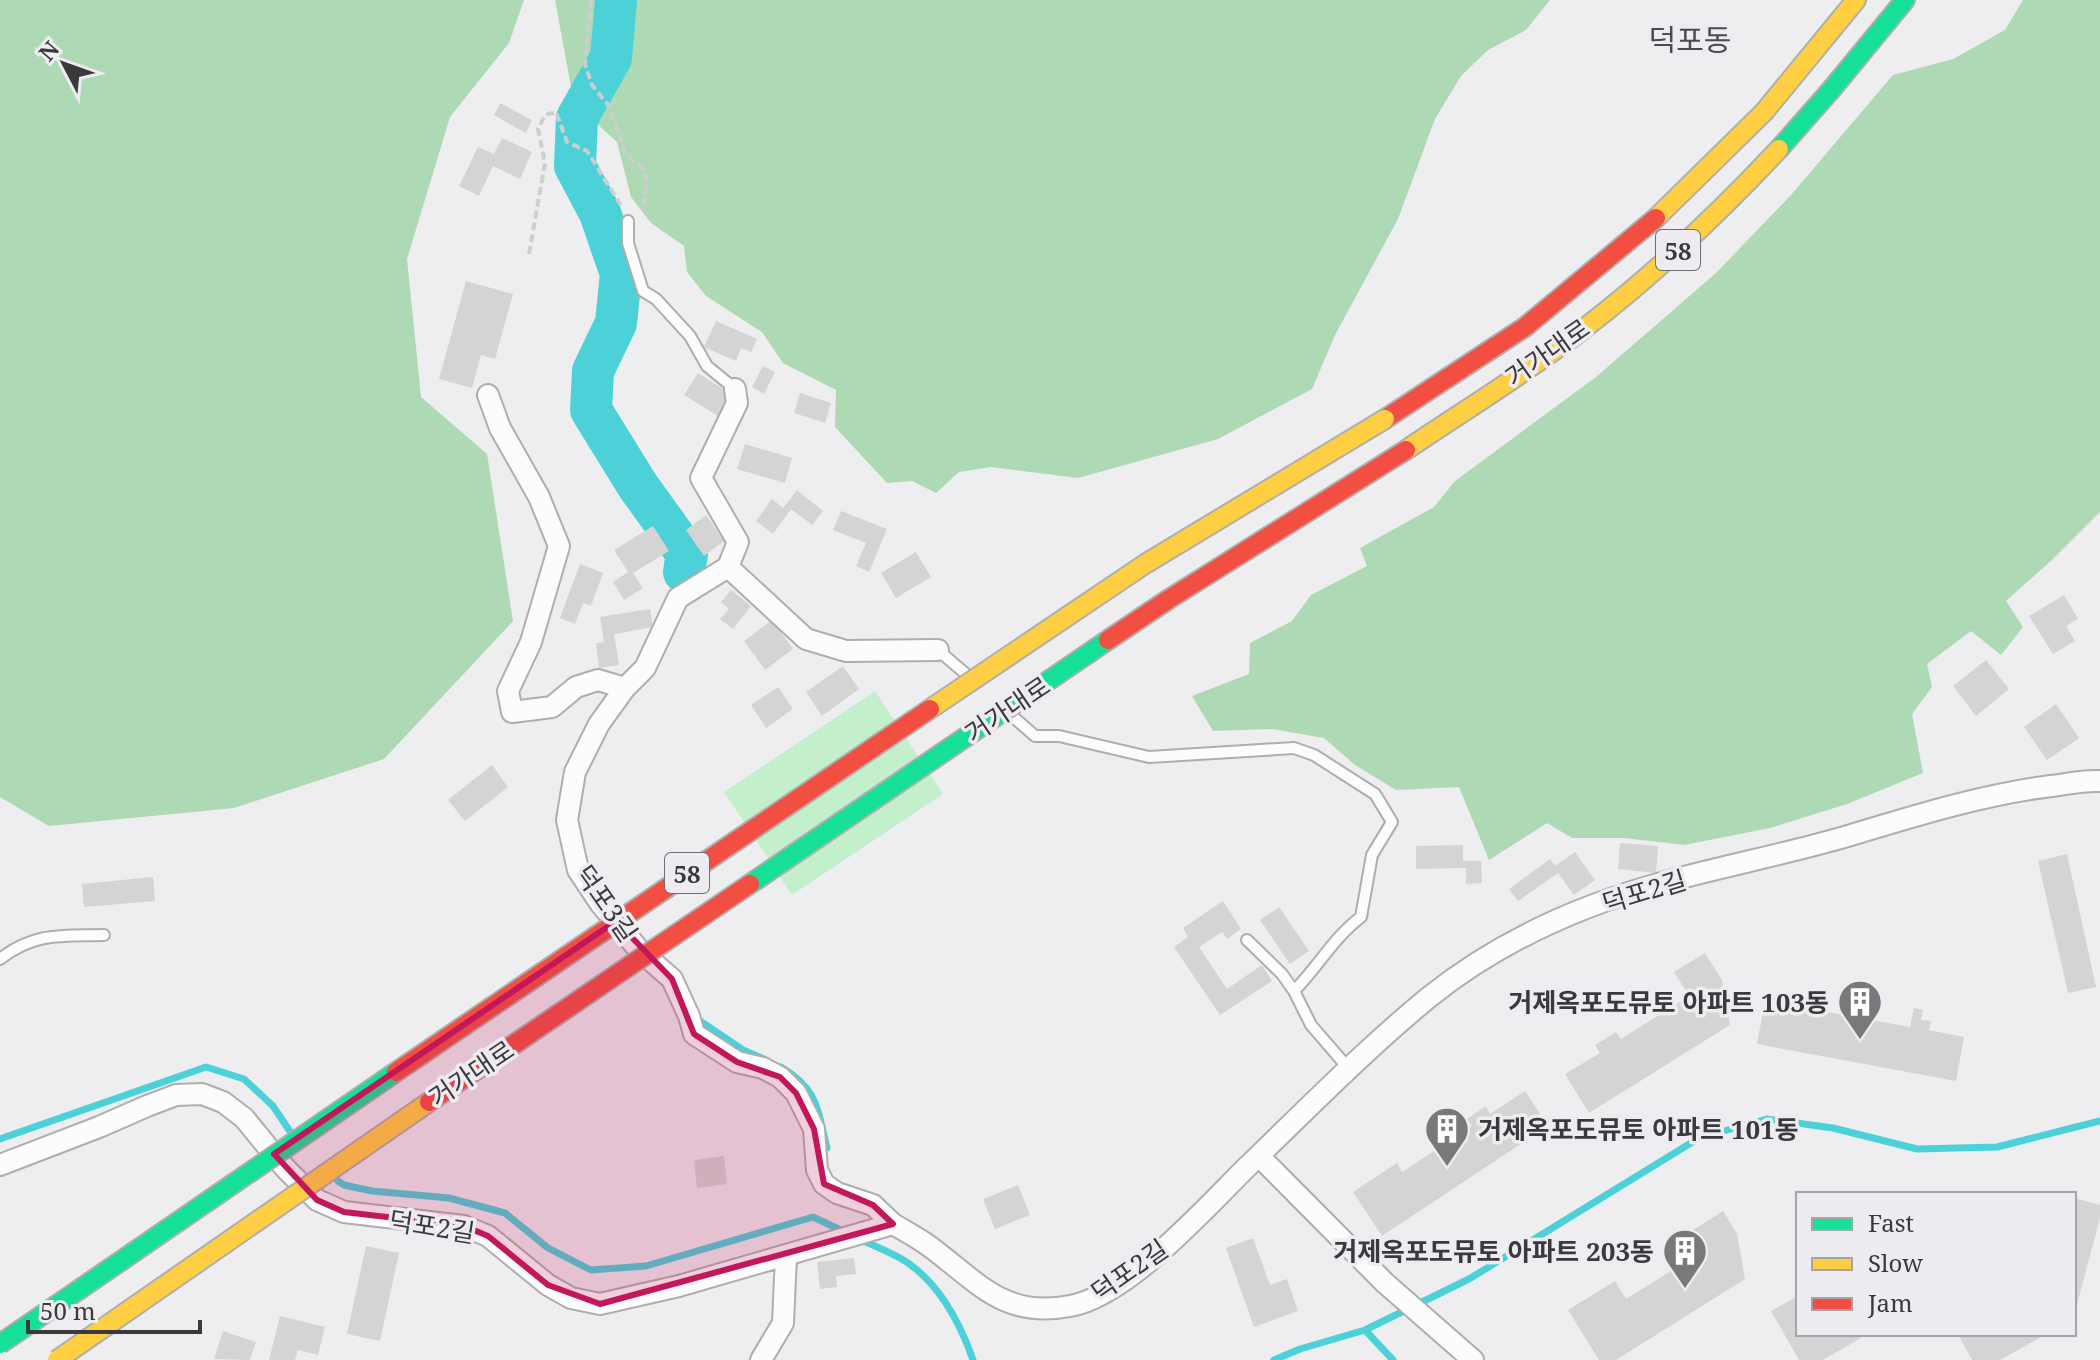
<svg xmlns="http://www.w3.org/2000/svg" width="2100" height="1360" font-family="'Noto Serif','Noto Sans KR',serif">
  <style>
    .green { fill: #c4efcb }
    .forest { fill: #add9b4 }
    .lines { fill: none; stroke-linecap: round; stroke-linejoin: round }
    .stream { stroke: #4cd1d8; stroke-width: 7 }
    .river { stroke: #4cd1d8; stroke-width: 42 }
    .building { fill: #d5d4d4 }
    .lane-casing { stroke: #aeaeaf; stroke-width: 14 }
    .street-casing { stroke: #aeaeaf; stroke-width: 24 }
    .fast-casing { stroke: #aeaeaf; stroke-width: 22 }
    .slow-casing { stroke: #aeaeaf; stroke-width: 22 }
    .jam-casing { stroke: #aeaeaf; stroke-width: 22 }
    .path { stroke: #cecece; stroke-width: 4; stroke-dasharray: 8 4; stroke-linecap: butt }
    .lane { stroke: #fcfcfd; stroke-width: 10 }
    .street { stroke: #fcfcfd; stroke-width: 20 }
    .fast { stroke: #16e098; stroke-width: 18 }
    .slow { stroke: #ffcf43; stroke-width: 18 }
    .jam { stroke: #f24e42; stroke-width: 18 }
    .fast-bridge-casing { stroke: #aeaeaf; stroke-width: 22; stroke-linecap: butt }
    .slow-bridge-casing { stroke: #aeaeaf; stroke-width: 22; stroke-linecap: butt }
    .jam-bridge-casing { stroke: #aeaeaf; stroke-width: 22; stroke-linecap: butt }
    .fast-bridge { stroke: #16e098; stroke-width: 18 }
    .slow-bridge { stroke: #ffcf43; stroke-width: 18 }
    .jam-bridge { stroke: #f24e42; stroke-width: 18 }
    .marked { fill: #c2185b; fill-opacity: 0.2; stroke: #c2185b; stroke-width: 6; stroke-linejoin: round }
    .labels { text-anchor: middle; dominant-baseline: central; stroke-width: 7; stroke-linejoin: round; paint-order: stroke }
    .shield { fill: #eeecf0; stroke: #706f71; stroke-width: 2 }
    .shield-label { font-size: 24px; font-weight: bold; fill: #3a393b }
    .street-label { font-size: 26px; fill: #3a393b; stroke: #eeecf0 }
    .poi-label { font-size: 26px; font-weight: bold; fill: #3a393b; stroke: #eeecf0; text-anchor: end }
    .quarter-label { font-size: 30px; fill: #4b4a4d; stroke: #eeecf0 }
  </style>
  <rect width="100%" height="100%" fill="#eeedef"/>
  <path class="green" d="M875 691 943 794 792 895 724 792Z"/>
  <path class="forest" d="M0 0H524L509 43 450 117 407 259 421 397 487 454 513 621 384 759 234 808 49 826 0 797Z
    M555 0H1550L1526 30 1488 50 1461 76 1435 119 1398 219 1335 335 1312 389 1218 439 1078 478 991 467 959 472 936 493 912 481 887 483 835 427 836 390 783 363 762 332 706 296 687 272 684 246 651 223 631 197 617 142 574 103Z
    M2023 0H2100V512L2053 559 2006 601 2023 627 2001 655 1971 631 1927 664 1932 687 1912 714 1923 773 1847 804 1770 828 1684 845 1624 838H1572L1547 823 1489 860 1459 787 1396 790 1355 765 1324 738 1272 729 1213 731 1192 696 1249 674 1250 643 1292 621 1311 595 1367 566 1360 548 1434 507 1455 481 1596 377 1716 273 1791 195 1893 75 1953 59 2005 30Z"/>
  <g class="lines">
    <path class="stream" d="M700 1021 743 1050 766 1060
      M781 1067C818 1089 817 1108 827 1148
      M0 1139 206 1067 244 1079 273 1106 291 1133
      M338 1181 344 1185 372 1191 449 1198 505 1213 548 1248 591 1270 646 1266 813 1217 845 1232
      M859 1239C873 1245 887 1251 900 1258 937 1279 960 1322 973 1360
      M1365 1330 1393 1360
      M1274 1360 1300 1349 1365 1330 1469 1279 1699 1138 1767 1119 1833 1128 1917 1149 1997 1147 2100 1121"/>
    <path class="river" d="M616 0 611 58 577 118 575 166 600 213 621 274 616 323 593 371 591 410 638 486 687 554 684 572"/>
  </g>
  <path class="building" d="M500 103 532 120 526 133 494 115Z
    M502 138 532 152 520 179 493 166 479 196 459 186 478 147 494 154Z
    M466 281 513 294 495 359 481 355 472 388 439 379Z
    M716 321 757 339 751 352 741 348 736 361 704 347Z
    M763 366 775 372 764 394 752 387Z
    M698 373 731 394 718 416 684 395Z
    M800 393 831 403 825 423 794 413Z
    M745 444 792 458 785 483 737 469Z
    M797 490 823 511 812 525 791 509 773 534 756 521 772 499 783 508Z
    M841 511 887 529 869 572 856 566 866 543 833 530Z
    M706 515 724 541 704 556 686 530Z
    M653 526 669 551 633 573 643 588 624 600 613 582 628 572 614 550Z
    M916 552 931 577 896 598 881 573Z
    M580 564 603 573 591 606 583 603 575 624 560 618Z
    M731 590 751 606 733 629 720 619 729 609 721 602Z
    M2064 595 2078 619 2066 626 2075 641 2053 654 2029 616Z
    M650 609 653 627 614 634 619 665 599 668 596 643 604 642 600 617Z
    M772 620 793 649 765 670 744 641Z
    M1986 660 2009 689 1976 716 1953 686Z
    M843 666 859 689 822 716 806 692Z
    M778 687 793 709 766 728 751 705Z
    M2056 704 2079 738 2047 760 2024 727Z
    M492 765 508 787 465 821 448 800Z
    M1620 843 1658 846 1656 873 1618 869Z
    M1463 845V861H1481L1482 883 1466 884V868L1416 869V846Z
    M1575 852 1595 880 1574 895 1558 873 1518 901 1509 889 1550 859 1555 866Z
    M2067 854 2096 987 2068 993 2038 861Z
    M153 877 155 901 84 907 82 884Z
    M1223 901 1241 929 1227 939 1222 932 1199 947 1227 989 1262 965 1272 981 1220 1015 1174 947 1188 937 1183 928Z
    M1279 907 1309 951 1290 964 1260 920Z
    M1705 953 1722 980 1730 1025 1589 1113 1565 1074 1600 1053 1595 1045 1616 1032 1621 1039 1689 996 1674 972Z
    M1807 1000 1829 1004 1827 1012 1910 1027 1914 1008 1923 1010 1921 1020 1931 1021 1929 1030 1964 1037 1956 1081 1757 1044 1765 1001 1805 1009Z
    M1525 1091 1548 1126 1382 1236 1353 1192 1397 1163 1402 1172 1472 1126 1467 1119 1486 1106 1490 1114Z
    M724 1156 727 1184 697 1188 694 1160Z
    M1018 1185 1030 1215 995 1229 983 1199Z
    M2074 1198 2100 1205V1218L2075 1312Z
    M1723 1211 1737 1234 1745 1279 1616 1360H1599L1568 1310 1615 1281 1626 1299 1705 1250 1693 1230Z
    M1253 1238 1270 1285 1287 1279 1298 1311 1254 1327 1226 1248Z
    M366 1246 399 1253 380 1341 347 1334Z
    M854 1258 856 1274 836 1276 837 1287 820 1289 817 1262Z
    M1798 1296V1334H1868L1823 1360H1799L1771 1311Z
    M280 1316 325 1327 318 1355 298 1350 295 1360H269Z
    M223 1331 256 1342 250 1360 214 1359Z
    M1958 1334H2047L2000 1360H1972Z"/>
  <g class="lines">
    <g class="lane-casing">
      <path id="lane" d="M628 221V243L643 291 656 299 690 336 707 366 735 389
        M938 650 967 675
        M1011 715 1035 736H1059L1149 757 1294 748 1314 755 1375 794 1392 822 1372 855 1361 917C1333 938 1318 967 1294 991
        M1247 940 1282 974 1294 991 1311 1025 1349 1069
        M0 959C35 932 62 936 104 935"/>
    </g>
    <g class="street-casing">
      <path id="street" d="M735 389 737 403 701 478 738 542 728 567 678 598 645 668 625 688 599 724 575 772 567 820 578 870 600 903 639 950 672 979 689 1016 694 1034 737 1062 763 1068 780 1077 796 1093 814 1129 817 1170 824 1184 837 1193 873 1205 893 1224
        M488 395 500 428 539 497 559 546 531 642 508 691 512 712 552 707 576 687 598 680 625 688
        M728 567 806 639 846 651 938 650
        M1259 1156 1385 1283 1473 1360
        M0 1165 99 1127 147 1106 176 1095 202 1094 223 1102 244 1118 285 1168 317 1200 344 1212 464 1226 488 1236 548 1285 571 1298 600 1304 679 1286 893 1224C905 1231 918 1238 929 1246 977 1281 1003 1319 1070 1306 1128 1296 1207 1206 1249 1165 1308 1108 1365 1050 1428 998 1495 944 1576 907 1658 884 1719 867 1781 855 1841 838 1911 817 1980 795 2051 786 2067 784 2084 780 2100 781
        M761 1360 783 1323 786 1256"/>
    </g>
    <g class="fast-casing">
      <path id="fast" d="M1779 149 1831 90 1905 0"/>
    </g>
    <g class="slow-casing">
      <path id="slow" d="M1656 218 1764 112 1856 0
        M1406 450C1465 410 1526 373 1582 330 1653 276 1718 214 1779 149"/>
    </g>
    <g class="jam-casing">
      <path id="jam" d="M1385 419 1525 327 1656 218"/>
    </g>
    <path class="path" d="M591 0 585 64 592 85 609 106 626 154 643 169 647 182 644 206 641 210
      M529 254 545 163 538 129 545 115 556 112 567 142 587 151 622 207"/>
    <use href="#lane" class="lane"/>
    <use href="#street" class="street"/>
    <use href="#fast" class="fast"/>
    <use href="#slow" class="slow"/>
    <use href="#jam" class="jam"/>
    <g class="fast-bridge-casing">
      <path id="fast-bridge" d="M750 884 1108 640
        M0 1344 396 1072"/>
    </g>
    <g class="slow-bridge-casing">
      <path id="slow-bridge" d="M930 709 1145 564 1385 419
        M57 1360 429 1102"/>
    </g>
    <g class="jam-bridge-casing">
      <path id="jam-bridge" d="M1108 640 1169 599 1406 450
        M396 1072 930 709
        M429 1102 750 884"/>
    </g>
    <use href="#fast-bridge" class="fast-bridge"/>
    <use href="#slow-bridge" class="slow-bridge"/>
    <use href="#jam-bridge" class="jam-bridge"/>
  </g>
  <path class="marked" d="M616 921 672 979 694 1034 737 1062 780 1077 796 1093 814 1129 824 1184 873 1205 893 1224 600 1304 548 1285 488 1236 464 1226 344 1212 317 1200 274 1154Z"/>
  <defs>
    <g id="building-pin" transform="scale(2.3)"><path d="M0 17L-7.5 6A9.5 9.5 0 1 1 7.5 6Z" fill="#79787a" stroke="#eeecf0"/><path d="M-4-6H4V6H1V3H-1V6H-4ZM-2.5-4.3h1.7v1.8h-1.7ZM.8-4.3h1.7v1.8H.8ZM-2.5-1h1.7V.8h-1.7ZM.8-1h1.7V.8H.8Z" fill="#fff"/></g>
  </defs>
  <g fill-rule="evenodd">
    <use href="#building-pin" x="1860" y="1002"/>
    <use href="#building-pin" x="1447" y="1129"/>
    <use href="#building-pin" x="1685" y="1251"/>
  </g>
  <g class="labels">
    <g class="shield">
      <rect x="1656" y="230" width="44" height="40" rx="6"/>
      <rect x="665" y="853" width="44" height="40" rx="6"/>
    </g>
    <g class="shield-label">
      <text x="1678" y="250">58</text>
      <text x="687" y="873">58</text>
    </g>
    <g class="street-label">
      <text transform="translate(1547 352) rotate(-35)">거가대로</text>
      <text transform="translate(1007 709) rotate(-34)">거가대로</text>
      <text transform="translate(1644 891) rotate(-17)">덕포2길</text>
      <text transform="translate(607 903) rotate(55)">덕포3길</text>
      <text transform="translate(471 1073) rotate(-34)">거가대로</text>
      <text transform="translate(432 1226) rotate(9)">덕포2길</text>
      <text transform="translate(1129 1270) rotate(-35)">덕포2길</text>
    </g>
    <g class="poi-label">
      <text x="1829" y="1002">거제옥포도뮤토 아파트 103동</text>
      <text x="1478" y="1129" text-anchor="start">거제옥포도뮤토 아파트 101동</text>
      <text x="1654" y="1251">거제옥포도뮤토 아파트 203동</text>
    </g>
    <g class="quarter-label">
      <text x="1690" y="39">덕포동</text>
    </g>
  </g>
  <rect x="1796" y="1192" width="280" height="144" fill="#eeecf0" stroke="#a6a4a8" stroke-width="2"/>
  <rect x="1812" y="1218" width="40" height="12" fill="#16e098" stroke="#a6a4a8" stroke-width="2"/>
  <text x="1868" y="1232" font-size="24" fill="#3a393b">Fast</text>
  <rect x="1812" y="1258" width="40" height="12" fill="#ffcf43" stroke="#a6a4a8" stroke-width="2"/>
  <text x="1868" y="1272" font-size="24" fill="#3a393b">Slow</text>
  <rect x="1812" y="1298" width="40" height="12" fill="#f24e42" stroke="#a6a4a8" stroke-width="2"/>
  <text x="1868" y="1312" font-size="24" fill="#3a393b">Jam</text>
  <g transform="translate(64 64) rotate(311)" stroke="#eeecf0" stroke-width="6" paint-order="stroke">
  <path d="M0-6L14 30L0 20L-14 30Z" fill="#3a393b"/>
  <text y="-12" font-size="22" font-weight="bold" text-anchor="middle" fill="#3a393b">N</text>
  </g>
  <path d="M28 1320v12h172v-12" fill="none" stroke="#3a393b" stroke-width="4"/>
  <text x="40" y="1320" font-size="24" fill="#3a393b" stroke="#eeecf0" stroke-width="6" paint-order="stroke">50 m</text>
</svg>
